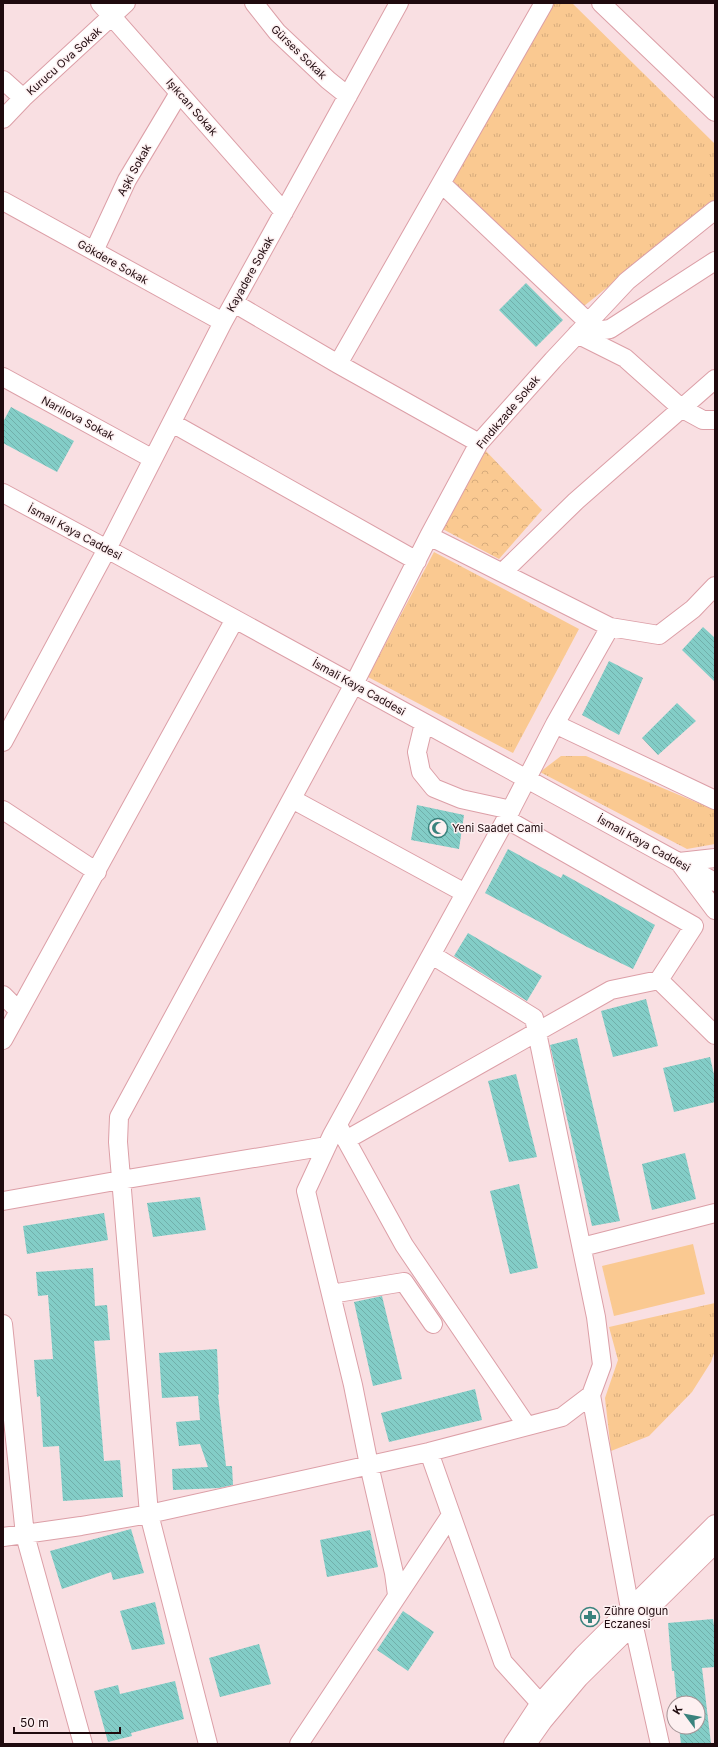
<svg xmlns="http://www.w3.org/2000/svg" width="718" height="1747" font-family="Inter,sans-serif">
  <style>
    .grass { fill: url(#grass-tufts) }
    .park { fill: url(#park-crowns) }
    .pitch { fill: #fac991 }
    .building { fill: url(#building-back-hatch) }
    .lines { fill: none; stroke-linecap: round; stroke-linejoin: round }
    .minor-casing { stroke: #dc9fa7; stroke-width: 20 }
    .minor { stroke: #fff; stroke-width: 18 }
    .labels { text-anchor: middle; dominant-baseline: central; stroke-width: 3; stroke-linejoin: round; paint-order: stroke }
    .street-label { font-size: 11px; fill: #1f0a0e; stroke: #fdf0f1 }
    .poi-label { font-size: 11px; fill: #1f0a0e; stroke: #fdf0f1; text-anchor: start }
  </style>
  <defs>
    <pattern id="grass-tufts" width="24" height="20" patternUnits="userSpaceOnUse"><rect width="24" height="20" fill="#fac991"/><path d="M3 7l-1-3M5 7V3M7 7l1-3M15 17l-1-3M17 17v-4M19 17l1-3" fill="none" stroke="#d6ab7c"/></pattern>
    <pattern id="park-crowns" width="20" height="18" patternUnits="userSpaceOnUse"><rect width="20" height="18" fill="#fac991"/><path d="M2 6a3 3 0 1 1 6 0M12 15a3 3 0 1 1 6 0" fill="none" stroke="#d6ab7c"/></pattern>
    <pattern id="building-back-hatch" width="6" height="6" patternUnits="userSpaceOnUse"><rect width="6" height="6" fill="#83cdc7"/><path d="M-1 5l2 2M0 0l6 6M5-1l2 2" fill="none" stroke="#71afaa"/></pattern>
  </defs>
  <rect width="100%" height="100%" fill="#f9dfe2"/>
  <path class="grass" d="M553 3H572L715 144V201L584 306 450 181Z
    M434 552 579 629 513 753 368 677Z
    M561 756H586L715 810V844L687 849 540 772Z
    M715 1303V1350L711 1362 692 1392 649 1436 611 1451 605 1398 618 1360 609 1327Z"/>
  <path class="park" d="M483 448 542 510 499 559 437 526Z"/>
  <path class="pitch" d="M693 1244 705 1294 614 1316 602 1266Z"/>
  <path class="building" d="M526 283 563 320 536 347 499 310Z
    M11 407 74 441 57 472 3 443V422Z
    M703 627 715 638V682L682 650Z
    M609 661 643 678 619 735 582 715Z
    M677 703 696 721 658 755 642 738Z
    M417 805 464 815 459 849 411 840Z
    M508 849 561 878 563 874 655 925 633 969 587 947 485 893Z
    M468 933 542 976 527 1001 454 956Z
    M646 999 658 1046 613 1057 601 1011Z
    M577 1038 620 1221 592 1226 550 1045Z
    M710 1057 715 1079V1102L674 1112 663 1068Z
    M516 1074 537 1157 509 1162 488 1081Z
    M685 1153 696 1199 652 1210 642 1164Z
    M519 1184 538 1268 510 1274 490 1191Z
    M200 1197 206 1230 153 1237 147 1203Z
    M104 1213 108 1240 27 1254 23 1226Z
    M93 1268 95 1306 107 1305 110 1340 94 1341 104 1461 120 1460 123 1497 63 1501 59 1446 43 1447 40 1396 37 1397 34 1360 53 1359 48 1295 38 1296 36 1272Z
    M382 1296 402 1379 373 1386 354 1302Z
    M217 1349 219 1394 218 1395 226 1466H232L233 1485 219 1488 173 1490 172 1469 208 1467 200 1444 179 1446 176 1422 200 1420 198 1396 162 1398 159 1353Z
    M475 1389 482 1420 389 1442 381 1413Z
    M131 1529 144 1573 113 1580 111 1572 62 1589 50 1551Z
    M370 1530 378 1567 327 1577 320 1540Z
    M155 1602 165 1644 132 1650 120 1611Z
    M403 1611 434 1632 408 1671 377 1650Z
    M713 1619 715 1633V1667L702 1668 711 1744H681L679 1727H698V1703H677L674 1671H672L668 1623Z
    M259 1644 271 1684 220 1697 209 1658Z
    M175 1681 184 1719 131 1733 132 1736 108 1742 94 1691 118 1685 120 1694Z"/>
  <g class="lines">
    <g class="minor-casing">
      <path id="minor" d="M100 3 284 212
        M254 3 277 32 328 80 348 96
        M601 3 715 112
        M3 80 23 98
        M3 119 23 98 126 3
        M442 184 588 322
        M3 201 223 322
        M94 251 127 180 179 93
        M715 261 610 329 577 334 625 358 681 408 703 420H715
        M234 303 338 364 479 443
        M338 364 544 3
        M3 377 153 459
        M172 423 417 561
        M3 493 107 549 715 882
        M503 572 576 501 715 379
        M610 627 659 635 693 609 715 586
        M424 723 417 752 421 772 434 788 461 799 511 810
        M555 724 715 800
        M3 742 107 549 223 322 399 3
        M292 799 465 893
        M3 810 97 872
        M715 858 679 862 715 910
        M659 980 715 1035
        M3 995 19 1011
        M3 1040 235 619
        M340 1129 404 1245 527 1426
        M346 1140 611 990 659 980 694 926 506 819
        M3 1201 121 1180 327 1146
        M582 1247 715 1213
        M331 1294 404 1282 433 1324
        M3 1324 25 1535 83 1744
        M591 1395 630 1609 660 1744
        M429 1452 503 1662 540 1703
        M3 1537 81 1526 149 1514 429 1452 562 1417 591 1395 602 1365 596 1317 534 1018 432 955
        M397 1595 394 1573 369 1465 353 1385 306 1191 332 1135 506 819 555 724 610 627 429 536
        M531 1738 543 1721 579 1678 715 1544
        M208 1744 149 1514 118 1142 119 1117 354 684 429 536 479 443 553 360 627 281 715 210
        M299 1744 451 1515
        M513 1744 540 1703 583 1655 715 1524"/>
    </g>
    <use href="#minor" class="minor"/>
  </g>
  <defs>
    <g id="mosque-ring" transform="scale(1)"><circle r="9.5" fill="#fdf0f1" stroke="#3a827d" stroke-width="1.5"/><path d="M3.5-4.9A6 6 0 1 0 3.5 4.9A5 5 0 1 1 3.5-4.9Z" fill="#3a827d"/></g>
    <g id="pharmacy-ring" transform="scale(1)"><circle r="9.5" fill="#fdf0f1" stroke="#3a827d" stroke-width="1.5"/><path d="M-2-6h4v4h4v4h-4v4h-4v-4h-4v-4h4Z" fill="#3a827d"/></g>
  </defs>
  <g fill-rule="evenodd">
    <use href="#mosque-ring" x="438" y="828"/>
    <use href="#pharmacy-ring" x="590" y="1617"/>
  </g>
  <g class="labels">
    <g class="street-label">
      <text transform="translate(299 52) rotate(44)">Gürses Sokak</text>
      <text transform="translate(64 61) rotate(-42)">Kurucu Ova Sokak</text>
      <text transform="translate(192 107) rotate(49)">Işıkcan Sokak</text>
      <text transform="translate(134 170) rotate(-61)">Aşki Sokak</text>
      <text transform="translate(113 262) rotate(29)">Gökdere Sokak</text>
      <text transform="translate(250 274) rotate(-61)">Kayadere Sokak</text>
      <text transform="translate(508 412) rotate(-50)">Fındıkzade Sokak</text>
      <text transform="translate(78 418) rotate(28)">Narılıova Sokak</text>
      <text transform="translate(75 532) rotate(28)">İsmali Kaya Caddesi</text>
      <text transform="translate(359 687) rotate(29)">İsmali Kaya Caddesi</text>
      <text transform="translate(644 843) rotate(29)">İsmali Kaya Caddesi</text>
    </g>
    <g class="poi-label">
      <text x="452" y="828">Yeni Saadet Cami</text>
      <text x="604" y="1611">Zühre Olgun<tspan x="604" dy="13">Eczanesi</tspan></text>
    </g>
  </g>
  <rect width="718" height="1747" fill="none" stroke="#1f0a0e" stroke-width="8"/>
  <g transform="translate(686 1715) rotate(302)"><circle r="19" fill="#fdf0f1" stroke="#a49496"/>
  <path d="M0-3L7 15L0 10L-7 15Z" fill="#3a827d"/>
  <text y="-6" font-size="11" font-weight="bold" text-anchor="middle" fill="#1f0a0e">K</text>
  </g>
  <path d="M14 1727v6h106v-6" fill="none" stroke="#1f0a0e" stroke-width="2"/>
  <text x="20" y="1727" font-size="12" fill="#1f0a0e" stroke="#fdf0f1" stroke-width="3" paint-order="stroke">50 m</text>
</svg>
